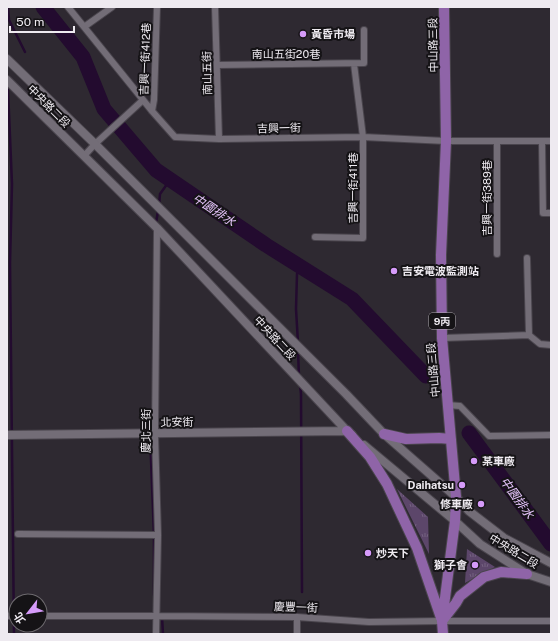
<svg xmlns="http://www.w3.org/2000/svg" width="558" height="641" font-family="'Public Sans','Noto Sans TC',sans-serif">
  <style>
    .grass { fill: url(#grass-tufts) }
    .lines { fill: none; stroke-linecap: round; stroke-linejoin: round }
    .stream { stroke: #230b2f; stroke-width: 2.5 }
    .river { stroke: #230b2f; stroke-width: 15 }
    .minor-casing { stroke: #4a454d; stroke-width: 8 }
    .tertiary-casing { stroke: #4a454d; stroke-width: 10 }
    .primary-casing { stroke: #4a454d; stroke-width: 12 }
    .minor { stroke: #736d77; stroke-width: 6 }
    .tertiary { stroke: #736d77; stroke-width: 8 }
    .primary { stroke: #8f64a8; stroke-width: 10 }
    .poi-dot { fill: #d69bfa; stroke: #151316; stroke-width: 1.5 }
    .labels { text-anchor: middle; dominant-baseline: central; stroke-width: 4; stroke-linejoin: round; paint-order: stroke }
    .shield { fill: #151316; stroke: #adaaaf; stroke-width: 1 }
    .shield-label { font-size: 10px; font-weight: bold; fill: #eeeaf0 }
    .poi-label { font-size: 11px; font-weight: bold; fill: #eeeaf0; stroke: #151316; text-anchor: start }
    .street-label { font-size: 11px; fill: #eeeaf0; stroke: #151316 }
    .water-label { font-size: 12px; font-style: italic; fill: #e7c6fd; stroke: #151316 }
  </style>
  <defs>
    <pattern id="grass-tufts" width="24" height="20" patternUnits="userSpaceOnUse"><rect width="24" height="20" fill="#5c466a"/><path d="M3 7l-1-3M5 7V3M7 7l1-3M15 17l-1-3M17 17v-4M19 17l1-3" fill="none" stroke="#746180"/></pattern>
  </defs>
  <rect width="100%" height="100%" fill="#2e2931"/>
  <path class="grass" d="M397 489 428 517 429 554Z
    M467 549 495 567 465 583Z"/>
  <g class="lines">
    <path class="stream" d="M8 7 9 20 25 52
      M8 90 12 184 10 263 14 634
      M159 206 160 194 170 180
      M156 223 158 211
      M298 343 296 309 297 274 301 268
      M298 350 299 377
      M300 384 301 394 302 592
      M153 408 150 434 154 535V595
      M162 617 163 634"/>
    <path class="river" d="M43 7 83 57 104 109 156 170 266 245 352 299 426 376
      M469 433 551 544"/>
    <g class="minor-casing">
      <path id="minor" d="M68 7 152 111 175 137 219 139 363 137 446 141H551
        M215 7 219 139
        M84 27 112 7
        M217 65 364 63V30
        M152 111 154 100 157 7
        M542 141 543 213H551
        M84 156 95 144 143 100
        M315 237 363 238V137L354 64
        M497 254V142
        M527 258 529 335
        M529 335 540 344 551 345
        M442 338 529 335
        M448 405 460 406 489 436 551 435
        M18 534 158 535
        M7 616H16
        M40 616H156L297 617 369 622 442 621H551
        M297 617V634
        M156 634 158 535 155 434 157 228"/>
    </g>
    <g class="tertiary-casing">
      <path id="tertiary" d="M7 59 95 144 346 394 384 434 456 497 469 511 504 538 551 563
        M7 80 157 228 347 431 352 435
        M7 435 347 431
        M364 445 455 521 480 544 527 574 551 582"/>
    </g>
    <g class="primary-casing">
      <path id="primary" d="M347 431 370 457 387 484 417 548 441 618
        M384 434 406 439 439 438 451 439
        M442 621 456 603 460 596 484 577 501 572 527 574
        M443 634 442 621 455 521 456 497 442 338 441 255 446 141 444 7"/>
    </g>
    <use href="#minor" class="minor"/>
    <use href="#tertiary" class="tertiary"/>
    <use href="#primary" class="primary"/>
  </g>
  <g class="poi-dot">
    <circle cx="303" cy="34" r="4"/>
    <circle cx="394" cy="271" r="4"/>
    <circle cx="474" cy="461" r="4"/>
    <circle cx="462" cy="485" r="4"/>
    <circle cx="481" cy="504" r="4"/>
    <circle cx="368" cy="553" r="4"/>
    <circle cx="475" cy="565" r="4"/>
  </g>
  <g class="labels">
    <rect class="shield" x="429" y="313" width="26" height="16" rx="3"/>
    <g class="shield-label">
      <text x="442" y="321">9丙</text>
    </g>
    <g class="poi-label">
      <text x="311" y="34">黃昏市場</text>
      <text x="402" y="271">吉安電波監測站</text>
      <text x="482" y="461">某車廠</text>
      <text x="454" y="485" text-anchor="end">Daihatsu</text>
      <text x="473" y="504" text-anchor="end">修車廠</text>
      <text x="376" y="553">炒天下</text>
      <text x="467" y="565" text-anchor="end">獅子會</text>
    </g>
    <g class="street-label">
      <text transform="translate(433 45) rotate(-91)">中山路三段</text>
      <text x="286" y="54">南山五街20巷</text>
      <text transform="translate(145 59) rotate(-88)">吉興一街412巷</text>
      <text transform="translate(207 73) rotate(-91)">南山五街</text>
      <text transform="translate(49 106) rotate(45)">中央路二段</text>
      <text transform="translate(279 128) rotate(-1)">吉興一街</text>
      <text transform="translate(353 188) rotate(-90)">吉興一街411巷</text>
      <text transform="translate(487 198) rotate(-90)">吉興一街389巷</text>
      <text transform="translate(275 338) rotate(47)">中央路二段</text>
      <text transform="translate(433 370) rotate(-95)">中山路三段</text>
      <text transform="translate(177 422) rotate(-1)">北安街</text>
      <text transform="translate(146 431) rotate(-90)">慶北三街</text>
      <text transform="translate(514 551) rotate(31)">中央路二段</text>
      <text transform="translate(296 607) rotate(2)">慶豐一街</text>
    </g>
    <g class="water-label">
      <text transform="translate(214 210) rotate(34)">中園排水</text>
      <text transform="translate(517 498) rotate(54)">中園排水</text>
    </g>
  </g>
  <rect width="558" height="641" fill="none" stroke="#eeeaf0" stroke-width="16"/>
  <g transform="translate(28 613) rotate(239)"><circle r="19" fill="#151316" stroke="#6c696d"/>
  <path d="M0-3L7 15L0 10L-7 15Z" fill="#d69bfa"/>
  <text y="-6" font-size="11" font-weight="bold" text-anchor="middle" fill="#eeeaf0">北</text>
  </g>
  <path d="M10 26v6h64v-6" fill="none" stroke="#eeeaf0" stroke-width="2"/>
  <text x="16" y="26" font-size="12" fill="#eeeaf0" stroke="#151316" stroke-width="3" paint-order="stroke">50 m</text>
</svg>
